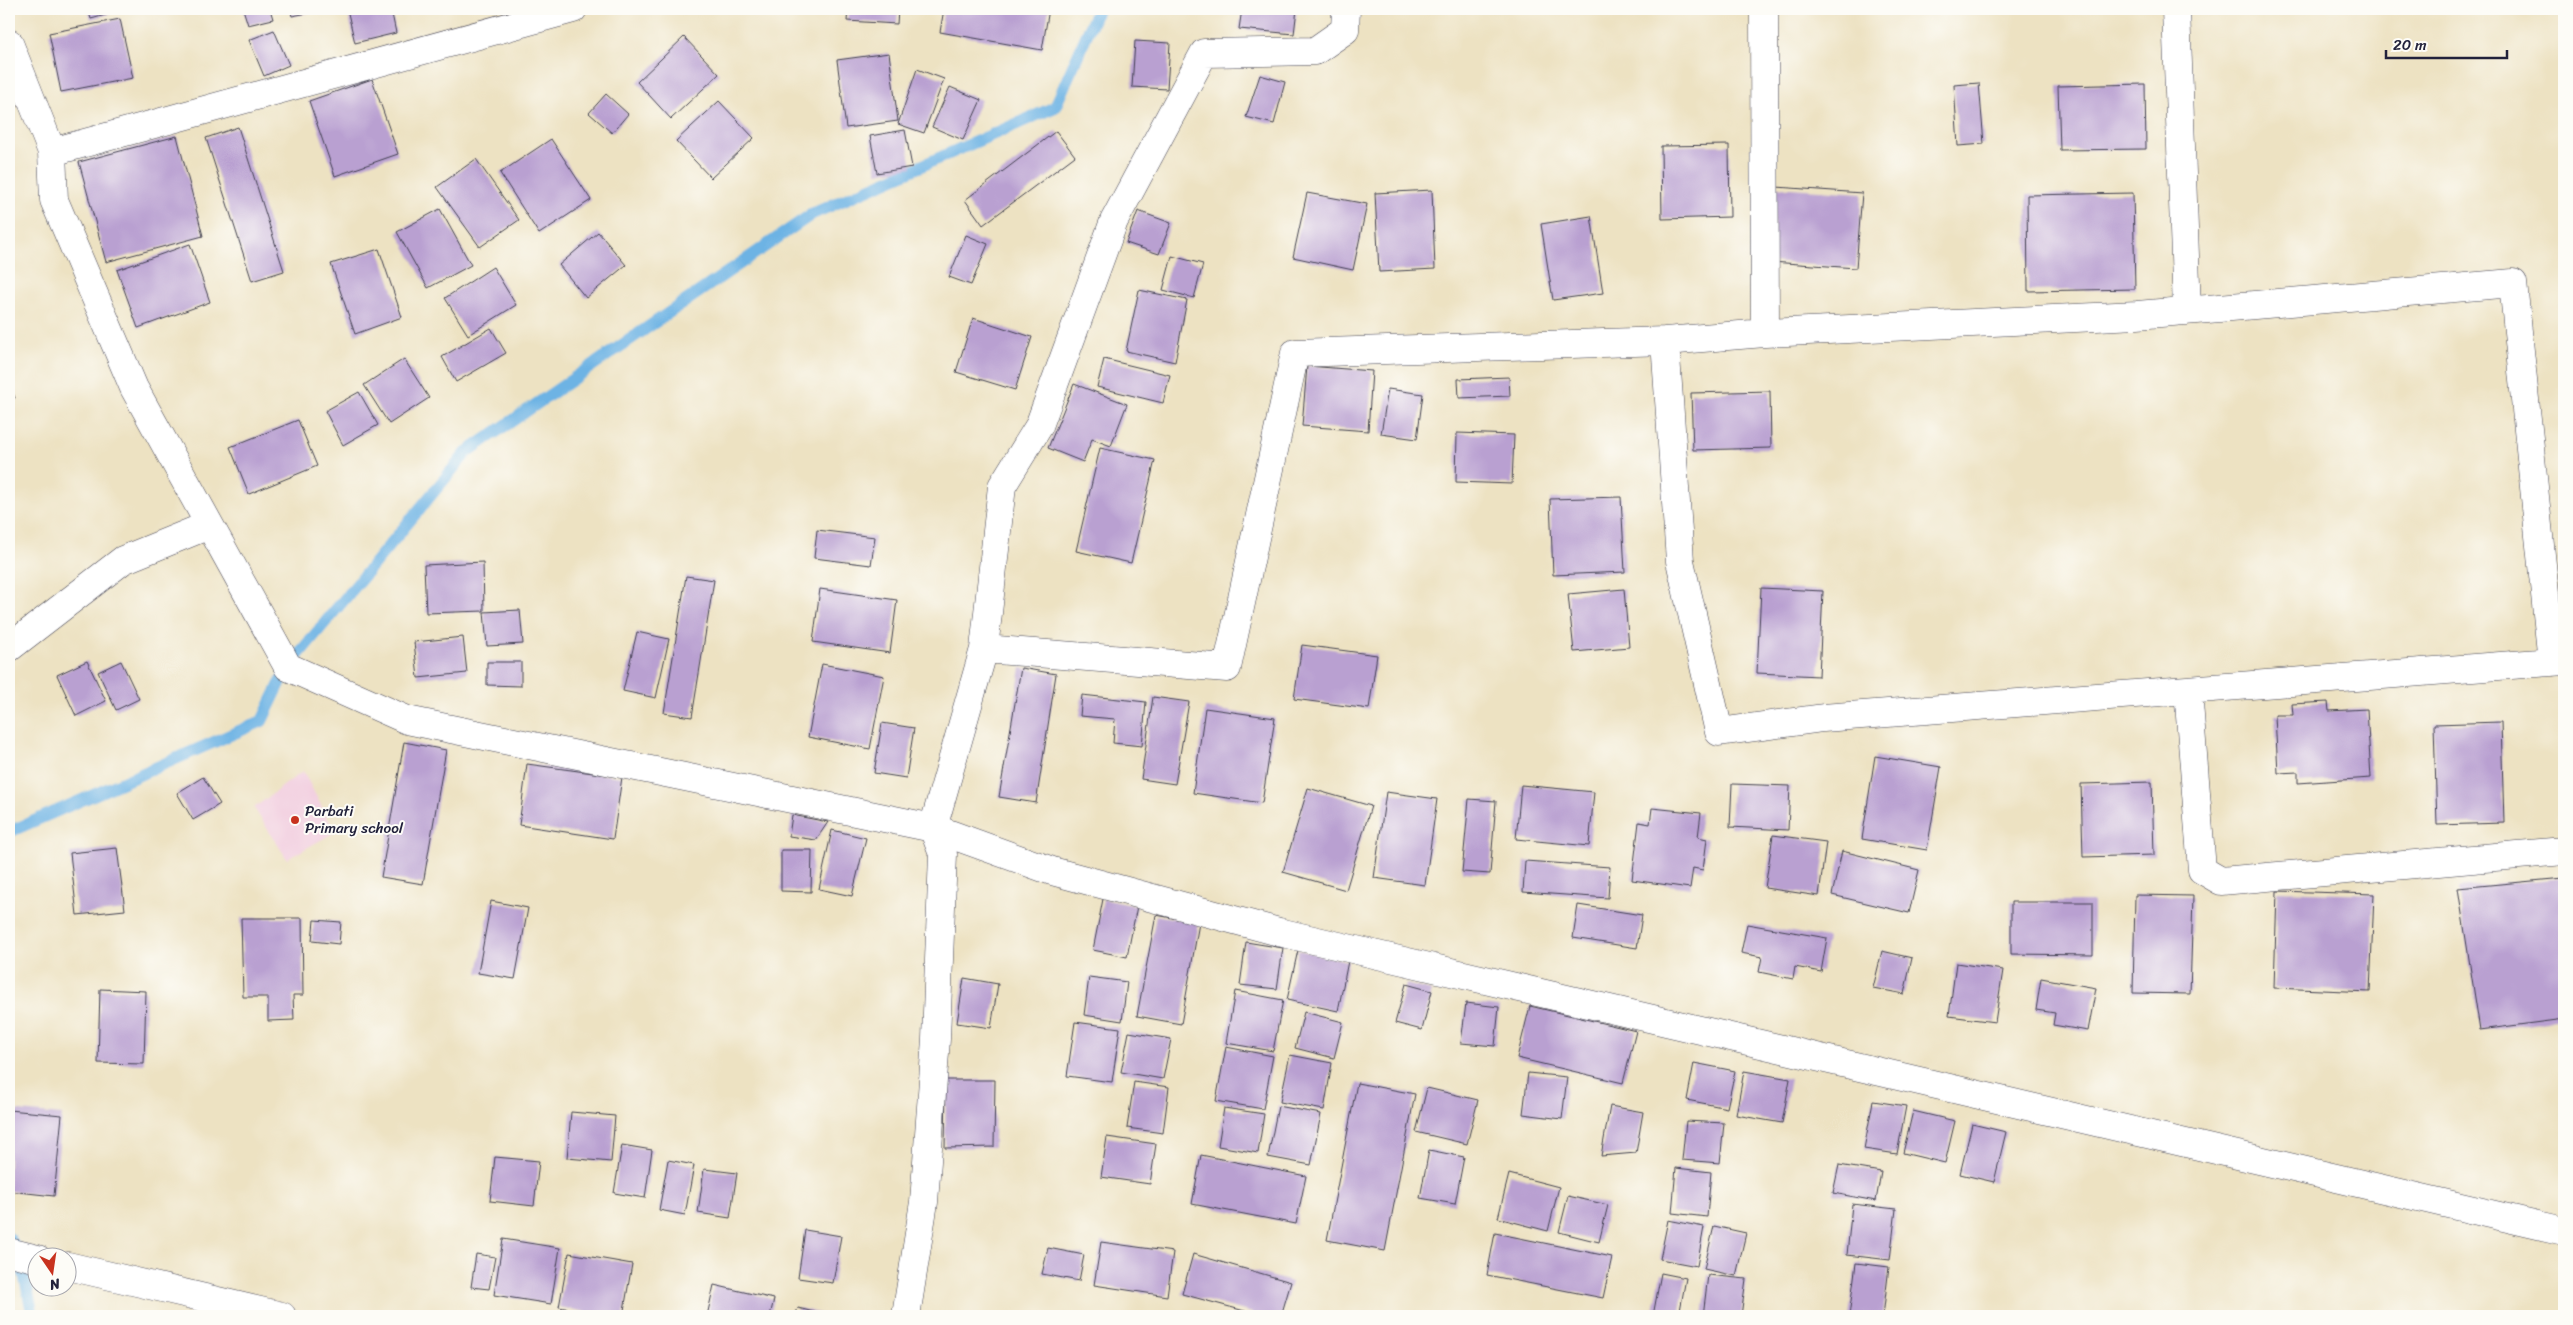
<svg xmlns="http://www.w3.org/2000/svg" width="2573" height="1325" font-family="Sriracha,sans-serif">
  <style>
    .built { fill: #f2cfe0 }
    .lines { fill: none; stroke-linecap: round; stroke-linejoin: round }
    .stream { stroke: #6db3e4; stroke-width: 12 }
    .building { fill: #b9a0d1 }
    .minor-casing { stroke: #403f4f; stroke-width: 29 }
    .minor { stroke: #fff; stroke-width: 28 }
    .poi-dot { fill: #c8321e; stroke: #fdfcf7; stroke-width: 2 }
    .labels { text-anchor: middle; dominant-baseline: central; stroke-width: 4; stroke-linejoin: round; paint-order: stroke }
    .poi-label { font-size: 15px; fill: #22223b; stroke: #fdfcf7; text-anchor: start }
  </style>
  <rect width="100%" height="100%" fill="#fdfcf7"/>
  <filter id="ink" filterUnits="userSpaceOnUse"><feTurbulence type="fractalNoise" baseFrequency=".02" numOctaves="2"/><feDisplacementMap in="SourceGraphic" scale="10" xChannelSelector="R" yChannelSelector="G"/><feConvolveMatrix kernelMatrix="1 2 1 2 8 2 1 2 1" color-interpolation-filters="sRGB"/></filter>
  <filter id="wash" filterUnits="userSpaceOnUse"><feTurbulence type="fractalNoise" baseFrequency=".0096" numOctaves="4" result="noise"/><feDisplacementMap in="SourceGraphic" scale="20" xChannelSelector="R" yChannelSelector="G"/><feGaussianBlur stdDeviation="1.12" result="paint"/><feColorMatrix in="noise" values="0 0 0 0 0 0 0 0 0 0 0 0 0 0 0 0 0 1.4 0 .05"/><feComposite in="paint" operator="in"/></filter>
  <g filter="url(#wash)">
    <rect width="100%" height="100%" fill="#ede2c2"/>
    <path class="built" d="M303 771 335 832 287 859 254 808Z"/>
    <g class="lines">
      <path class="stream" d="M9 832 262 721 288 667 467 452 812 214 1055 107 1098 9
        M9 1238 20 1255 33 1316"/>
    </g>
    <g id="blocks">
      <path class="building" d="M88 9H127L91 19Z
        M243 9H270L273 19 248 25Z
        M290 9H324V10L292 16Z
        M347 9H391L396 33 355 43Z
        M848 9H898L897 24 847 21Z
        M944 9H1049L1042 50 940 32Z
        M1242 9H1297L1294 34 1239 29Z
        M1407 9H1428V12Z
        M120 19 133 78 61 92 49 33Z
        M274 30 289 65 264 76 249 40Z
        M684 37 719 74 671 119 637 82Z
        M1135 41 1170 43 1167 89 1132 87Z
        M889 53 898 121 846 128 837 60Z
        M917 69 944 79 924 133 898 124Z
        M1260 75 1285 82 1274 124 1246 117Z
        M372 79 398 154 335 176 309 101Z
        M1979 83 1984 144 1958 146 1954 85Z
        M2145 84 2146 149 2060 150 2058 86Z
        M950 87 981 100 963 140 932 127Z
        M606 94 628 114 612 133 589 113Z
        M719 101 754 138 711 178 676 141Z
        M238 127 284 271 252 281 206 138Z
        M905 130 912 167 877 173 870 136Z
        M1056 131 1075 156 983 225 965 200Z
        M177 136 203 236 106 262 79 162Z
        M551 139 591 200 539 234 500 173Z
        M1729 145 1730 217 1662 219 1661 146Z
        M476 159 519 220 480 247 437 187Z
        M1776 187 1862 193 1856 268 1771 262Z
        M1432 190 1435 269 1379 272 1375 193Z
        M1307 193 1367 204 1353 270 1293 257Z
        M2133 193 2135 289 2028 291 2027 195Z
        M440 209 471 265 428 288 397 232Z
        M1138 211 1171 223 1159 254 1126 243Z
        M1591 216 1603 293 1553 300 1541 224Z
        M598 232 626 265 586 298 559 265Z
        M966 235 988 244 971 285 949 277Z
        M190 244 210 302 138 328 117 270Z
        M379 249 402 317 355 334 331 264Z
        M1172 256 1203 264 1194 298 1163 290Z
        M493 267 516 305 468 335 445 298Z
        M1139 290 1187 300 1175 362 1126 351Z
        M973 318 1032 337 1015 390 956 372Z
        M491 328 506 353 456 382 442 357Z
        M404 359 429 398 389 424 364 385Z
        M1104 359 1170 375 1163 403 1097 387Z
        M1307 366 1372 371 1368 431 1302 426Z
        M1509 377 1510 396 1459 398 1458 379Z
        M9 383 15 398 9 400Z
        M1074 384 1127 404 1111 446 1092 439 1083 462 1048 448Z
        M1388 389 1423 394 1417 439 1381 434Z
        M1770 391 1771 448 1693 450 1691 393Z
        M359 392 378 425 343 445 325 411Z
        M298 420 317 466 249 494 230 447Z
        M1457 433 1514 435 1512 484 1456 482Z
        M1100 448 1155 460 1131 563 1076 551Z
        M1621 497 1625 572 1553 575 1550 499Z
        M817 530 875 537 871 565 814 558Z
        M483 562 484 611 426 613 424 565Z
        M686 576 714 580 692 717 664 713Z
        M1761 588 1823 591 1819 676 1757 673Z
        M820 589 897 600 890 653 813 642Z
        M1624 589 1629 647 1574 652 1568 594Z
        M520 610 523 644 487 646 484 612Z
        M637 632 669 639 656 698 623 691Z
        M463 637 467 673 418 678 414 642Z
        M1302 645 1377 655 1369 709 1294 699Z
        M87 661 106 701 76 716 57 675Z
        M121 661 139 699 116 710 98 672Z
        M487 662H521V686L487 685Z
        M822 664 884 676 870 749 808 737Z
        M1021 668 1056 674 1036 803 999 797Z
        M1082 695 1146 702 1142 746 1113 743 1115 719 1080 716Z
        M1153 697 1189 702 1175 784 1141 779Z
        M2328 702 2329 711 2367 709 2371 778 2298 783V772L2278 773 2275 715H2293L2292 704Z
        M1205 708 1275 718 1262 803 1193 793Z
        M2501 722 2504 823 2437 825 2434 724Z
        M882 723 914 728 906 778 874 773Z
        M404 742 446 750 423 884 381 877Z
        M1875 756 1941 767 1927 850 1862 839Z
        M527 764 622 777 613 839 519 825Z
        M203 777 220 804 193 820 177 793Z
        M2152 782 2154 855 2083 857 2081 784Z
        M1732 784 1790 786 1788 830 1730 827Z
        M1521 785 1594 792 1589 846 1516 839Z
        M1308 788 1371 806 1346 890 1283 872Z
        M1386 792 1437 799 1425 885 1374 878Z
        M1469 799 1496 801 1490 874 1462 872Z
        M1652 808 1701 813 1698 837 1707 839 1703 870 1693 868 1690 888 1632 880 1639 822 1650 824Z
        M792 815 828 822 816 840 789 836Z
        M832 830 866 838 852 896 819 889Z
        M1773 835 1826 842 1819 896 1765 888Z
        M117 848 125 910 77 915 70 853Z
        M781 850H812L811 892 781 891Z
        M1842 851 1919 870 1909 913 1832 895Z
        M1525 861 1610 867 1608 898 1523 892Z
        M2564 878V1019L2480 1030 2458 888Z
        M2277 891 2374 894 2370 992 2274 988Z
        M2135 895 2193 896 2190 994 2133 993Z
        M1103 899 1137 906 1127 957 1093 950Z
        M491 901 528 908 515 979 478 973Z
        M2011 902H2093V955L2011 954Z
        M1578 905 1642 915 1637 948 1573 938Z
        M1156 915 1199 923 1181 1024 1137 1016Z
        M241 918H302L303 995H293L294 1020 268 1021V997H243Z
        M314 920 341 922 339 944 312 941Z
        M1747 924 1827 938 1821 972 1795 967 1793 979 1759 972 1762 957 1741 953Z
        M1246 942 1283 948 1277 989 1240 985Z
        M1298 950 1348 961 1338 1011 1287 1000Z
        M1882 951 1912 958 1904 994 1873 988Z
        M1956 963 2003 970 1995 1022 1949 1016Z
        M1089 977 1127 982 1122 1021 1084 1015Z
        M964 978 998 984 991 1028 957 1023Z
        M2041 978 2096 988 2088 1031 2053 1025 2055 1013 2036 1010Z
        M1406 984 1432 991 1422 1030 1395 1023Z
        M100 989 146 991 144 1064 98 1063Z
        M1235 991 1283 1000 1273 1051 1226 1043Z
        M1466 1003 1499 1007 1495 1046 1461 1043Z
        M1530 1006 1636 1031 1623 1083 1517 1058Z
        M1304 1012 1343 1022 1334 1058 1295 1048Z
        M1075 1022 1120 1028 1112 1082 1067 1076Z
        M1129 1032 1171 1039 1163 1079 1121 1072Z
        M1226 1047 1273 1056 1263 1109 1216 1101Z
        M1290 1055 1332 1063 1324 1110 1280 1102Z
        M1694 1063 1735 1071 1727 1108 1687 1100Z
        M1744 1071 1790 1079 1782 1123 1736 1115Z
        M1528 1073 1567 1077 1562 1119 1523 1114Z
        M946 1080H995L994 1147 945 1148Z
        M1134 1082 1169 1087 1163 1133 1127 1128Z
        M1357 1083 1415 1094 1385 1251 1327 1240Z
        M1427 1088 1478 1100 1467 1144 1416 1132Z
        M1873 1101 1906 1106 1897 1154 1864 1149Z
        M1278 1106 1321 1114 1311 1165 1268 1157Z
        M1610 1106 1643 1112 1636 1153 1601 1156Z
        M1224 1108 1264 1114 1258 1153 1218 1146Z
        M9 1110 62 1115 54 1196 9 1191Z
        M1913 1111 1955 1121 1945 1163 1903 1153Z
        M571 1112 615 1116 611 1162 567 1158Z
        M1686 1121 1724 1123 1720 1163 1682 1160Z
        M1972 1124 2006 1132 1994 1182 1960 1174Z
        M1107 1137 1156 1144 1150 1184 1101 1177Z
        M622 1145 652 1150 645 1198 614 1193Z
        M1429 1150 1464 1157 1455 1204 1420 1198Z
        M1201 1155 1306 1176 1296 1224 1192 1204Z
        M495 1157 539 1161 534 1206 490 1201Z
        M668 1160 694 1165 685 1215 659 1210Z
        M1839 1165 1881 1172 1876 1201 1833 1193Z
        M1676 1168 1711 1172 1707 1217 1672 1213Z
        M704 1169 737 1173 730 1218 698 1213Z
        M1509 1174 1559 1187 1548 1231 1498 1218Z
        M1568 1196 1608 1205 1599 1242 1559 1232Z
        M1852 1204 1896 1209 1890 1260 1847 1255Z
        M1668 1220 1704 1227 1697 1266 1660 1259Z
        M1714 1226 1746 1233 1736 1276 1704 1269Z
        M805 1230 841 1236 833 1283 798 1278Z
        M1495 1233 1612 1257 1603 1298 1487 1275Z
        M503 1239 560 1248 551 1304 494 1295Z
        M1101 1242 1173 1252 1167 1296 1094 1285Z
        M1048 1248 1084 1255 1079 1281 1042 1274Z
        M569 1253 632 1264 623 1316H608L559 1307Z
        M476 1254 495 1257 489 1289 471 1287Z
        M1193 1254 1291 1282 1281 1316H1263L1182 1294Z
        M1856 1263 1889 1267 1883 1316H1849Z
        M1661 1273 1686 1278 1679 1316H1653Z
        M1708 1275 1746 1279 1741 1316H1703Z
        M714 1285 774 1299 770 1316H707Z
        M798 1308 830 1316H795Z"/>
    </g>
  </g>
  <g filter="url(#ink)">
    <use href="#blocks" fill-opacity="0" stroke="#403f4f" stroke-width="1"/>
    <g class="lines">
      <g class="minor-casing">
        <path id="minor" d="M1764 9 1765 333
          M2176 9 2187 311
          M9 43 52 152 54 200 134 388 288 667 407 720 933 828 1052 871 1279 932 2564 1231
          M52 152 573 9
          M1665 341 1765 333 2137 315 2513 283 2552 662
          M9 648 123 560 209 525
          M984 649 1002 486 1039 426 1114 221 1204 53 1315 51 1345 30 1346 9
          M2188 690 2202 870 2221 881 2564 851
          M9 1252 38 1259
          M68 1266 282 1316
          M906 1316 924 1202 936 1039 943 854 933 828 984 649 1227 668 1295 353 1665 341 1680 561 1719 732 1823 718 2564 661"/>
      </g>
      <use href="#minor" class="minor"/>
    </g>
  </g>
  <circle class="poi-dot" cx="295" cy="820" r="5"/>
  <g class="labels">
    <g class="poi-label">
      <text x="305" y="811">Parbati<tspan x="305" dy="17">Primary school</tspan></text>
    </g>
  </g>
  <rect width="2573" height="1325" fill="none" stroke="#fdfcf7" stroke-width="30"/>
  <g transform="translate(52 1272) rotate(167)"><circle r="24" fill="#fdfcf7" stroke="#a5a5ac"/>
  <path d="M0-4L9 19L0 12L-9 19Z" fill="#c8321e"/>
  <text y="-8" font-size="14" font-weight="bold" text-anchor="middle" fill="#22223b">N</text>
  </g>
  <path d="M2386 50v8h121v-8" fill="none" stroke="#22223b" stroke-width="2.5"/>
  <text x="2393" y="50" font-size="15" fill="#22223b" stroke="#fdfcf7" stroke-width="4" paint-order="stroke">20 m</text>
</svg>
